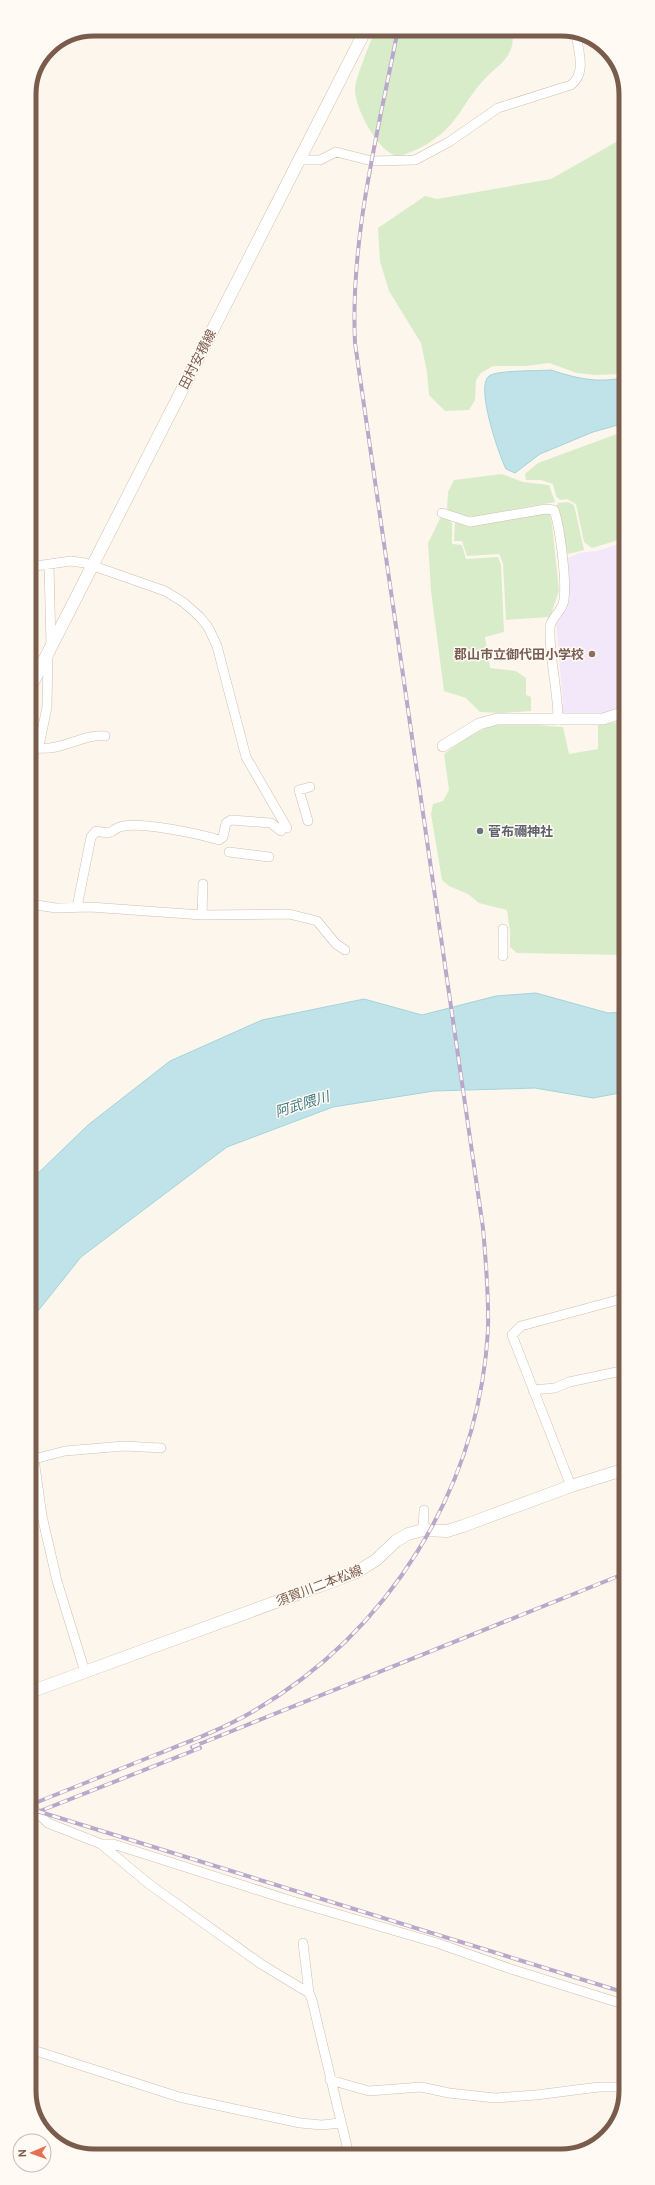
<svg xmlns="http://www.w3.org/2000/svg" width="655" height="2185" font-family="Cabin,'Noto Sans JP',sans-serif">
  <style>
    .education { fill: #f3e8fa }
    .green { fill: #d8ecc9 }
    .water { fill: #bfe3e8; stroke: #a5d3da }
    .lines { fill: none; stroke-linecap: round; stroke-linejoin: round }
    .minor-casing { stroke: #d1beb0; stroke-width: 10 }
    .tertiary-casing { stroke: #d1beb0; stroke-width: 12 }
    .secondary-casing { stroke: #d6c0b0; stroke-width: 13 }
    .minor { stroke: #fff; stroke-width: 9 }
    .tertiary { stroke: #fff; stroke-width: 11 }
    .secondary { stroke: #fff; stroke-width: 12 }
    .rail-casing { stroke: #b9a8c9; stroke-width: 4 }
    .rail { stroke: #fffaf3; stroke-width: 2.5; stroke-dasharray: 8; stroke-linecap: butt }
    .education-dot { fill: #8d6e63; stroke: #fffaf3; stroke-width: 1.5 }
    .worship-dot { fill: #6b7280; stroke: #fffaf3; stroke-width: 1.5 }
    .labels { text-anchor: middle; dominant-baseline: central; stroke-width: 3; stroke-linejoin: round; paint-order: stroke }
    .street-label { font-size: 13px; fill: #7a5c4d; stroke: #fffaf3 }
    .education-label { font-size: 13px; font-weight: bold; fill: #785e54; stroke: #fffaf3; text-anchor: end }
    .worship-label { font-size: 13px; font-weight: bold; fill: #5b616d; stroke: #fffaf3; text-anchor: start }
    .water-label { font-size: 14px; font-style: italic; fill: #437c86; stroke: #fffaf3 }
    .rim { fill: none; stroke: #7a5c4d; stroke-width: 5 }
  </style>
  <rect width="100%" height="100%" fill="#fdf6ec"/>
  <path class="education" d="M625 542V708L602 716H553L563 703 556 623 566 595 564 560 579 553 597 551Z"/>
  <path class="green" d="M375 29H512C517 59 497 64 481 83 462 105 457 125 430 142 425 146 402 157 397 156 378 152 355 108 355 90 355 78 371 42 375 29Z
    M625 137V371L621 374 595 375 577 373 549 363 526 366H493L481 373 476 380 475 400 469 410 445 411 429 395 427 372 421 343 389 291 380 261 378 228 425 196 437 199 551 179Z
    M625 431V538L592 548 584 542 576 504 567 499 560 500 556 496 553 484 541 480H526L525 474 538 463Z
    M502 474 523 482 549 485 555 502 479 516H458L447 509 448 492 454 480Z
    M568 502 574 505 584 550 564 555 556 507 558 503Z
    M549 511 552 524 559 591 550 617 506 620 503 563 499 554 467 556 462 541H454L455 523 465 524Z
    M442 515H445L452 523V544L462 545 466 559 498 557 501 565 504 632 485 637 490 668 516 671 526 678V695L531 697V711L502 713 480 712 466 698 444 691 431 591 428 543Z
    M625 721V955L517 953 510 947V932L507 910 479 903 468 894 449 886 442 880 431 814 433 804 443 801 449 790 444 754C461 741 479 728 501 724 517 722 546 726 563 727L569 754 598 749V725Z"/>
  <path class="water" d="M551 370C575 378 599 384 625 377V423L593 432 540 454 515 473 506 469C499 455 475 386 489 376 497 370 539 371 551 370Z
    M536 993 608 1013 625 1012V1092L593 1098 535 1088 434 1091 333 1107 227 1147 81 1257 30 1321V1181L88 1125 170 1061 262 1020 364 999 422 1015 496 996Z"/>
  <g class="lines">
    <g class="minor-casing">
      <path id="minor" d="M300 160H320L336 152 372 161 415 160 449 142 498 108 571 85C587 73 578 51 576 33
        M442 513 470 522 546 509 554 510C560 527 568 588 563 604 560 613 550 619 550 628 549 658 558 689 558 720
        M49 565 51 646
        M29 567 71 561 85 563 165 591 183 602 200 617 208 627 217 646 246 757 287 828
        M38 748C63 751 81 734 105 736
        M29 762 40 741 47 707 48 655
        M308 821 299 790 310 787
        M229 852 269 857
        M30 904 56 908 90 907 202 915 289 914 317 921 336 944 345 950
        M77 907 91 837 96 831C118 836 109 828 124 826 143 822 200 834 219 840L223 837 226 823 231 820 271 823 281 831
        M202 915 203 884
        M503 929V956
        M533 1390 555 1388 569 1382 626 1370
        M571 1486 512 1335 521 1326 625 1298
        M423 1530 424 1510
        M85 1672 57 1581 42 1516 34 1459 65 1451 124 1446 161 1448
        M30 1806 48 1823 101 1844 149 1884 261 1964 309 1993
        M101 1844H113L289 1900 437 1943 511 1969 626 2005
        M303 1943 309 1993 312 2000 349 2155
        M30 2049 179 2097 300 2123 322 2125 340 2123
        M330 2080 369 2091 421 2087 449 2093 495 2098 536 2095 599 2087H626"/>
    </g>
    <g class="tertiary-casing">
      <path id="tertiary" d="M443 746 479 724 497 719H603L625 712"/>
    </g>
    <g class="secondary-casing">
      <path id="secondary" d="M29 690 366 29
        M30 1692 355 1573 376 1560 396 1541 408 1534 423 1530 447 1531 463 1526 571 1486 626 1469"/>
    </g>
    <use href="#minor" class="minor"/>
    <use href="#tertiary" class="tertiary"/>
    <use href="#secondary" class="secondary"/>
    <g class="rail-casing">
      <path id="rail" d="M192 1747 626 1573
        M30 1805C72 1788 113 1772 155 1755 188 1742 221 1730 252 1712 389 1633 479 1488 488 1330 489 1296 486 1262 483 1228L355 343C350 237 378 133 398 29
        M37 1811 626 1993
        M30 1815 200 1748"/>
    </g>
    <use href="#rail" class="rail"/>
  </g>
  <circle class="education-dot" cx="592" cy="654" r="4"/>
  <circle class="worship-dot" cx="480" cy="831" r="4"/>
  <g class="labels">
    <g class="street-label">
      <text transform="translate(197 359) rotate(-63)">田村安積線</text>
      <text transform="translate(319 1585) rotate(-21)">須賀川二本松線</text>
    </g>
    <g class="education-label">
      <text x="584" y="654">郡山市立御代田小学校</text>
    </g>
    <g class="worship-label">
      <text x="488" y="831">菅布禰神社</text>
    </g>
    <g class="water-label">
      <text transform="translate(302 1104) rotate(-17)">阿武隈川</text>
    </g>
  </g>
  <path d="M0 0H655V2185H0ZM94 36H561A58 58 0 0 1 619 94V2091A58 58 0 0 1 561 2149H94A58 58 0 0 1 36 2091V94A58 58 0 0 1 94 36Z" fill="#fffaf3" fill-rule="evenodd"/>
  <path class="rim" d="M94 36H561A58 58 0 0 1 619 94V2091A58 58 0 0 1 561 2149H94A58 58 0 0 1 36 2091V94A58 58 0 0 1 94 36Z"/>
  <g transform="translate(32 2153) rotate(268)"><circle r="19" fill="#fffaf3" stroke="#cabbb1"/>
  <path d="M0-3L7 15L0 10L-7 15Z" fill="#e76f51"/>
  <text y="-6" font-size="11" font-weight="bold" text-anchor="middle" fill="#7a5c4d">N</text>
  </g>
</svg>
